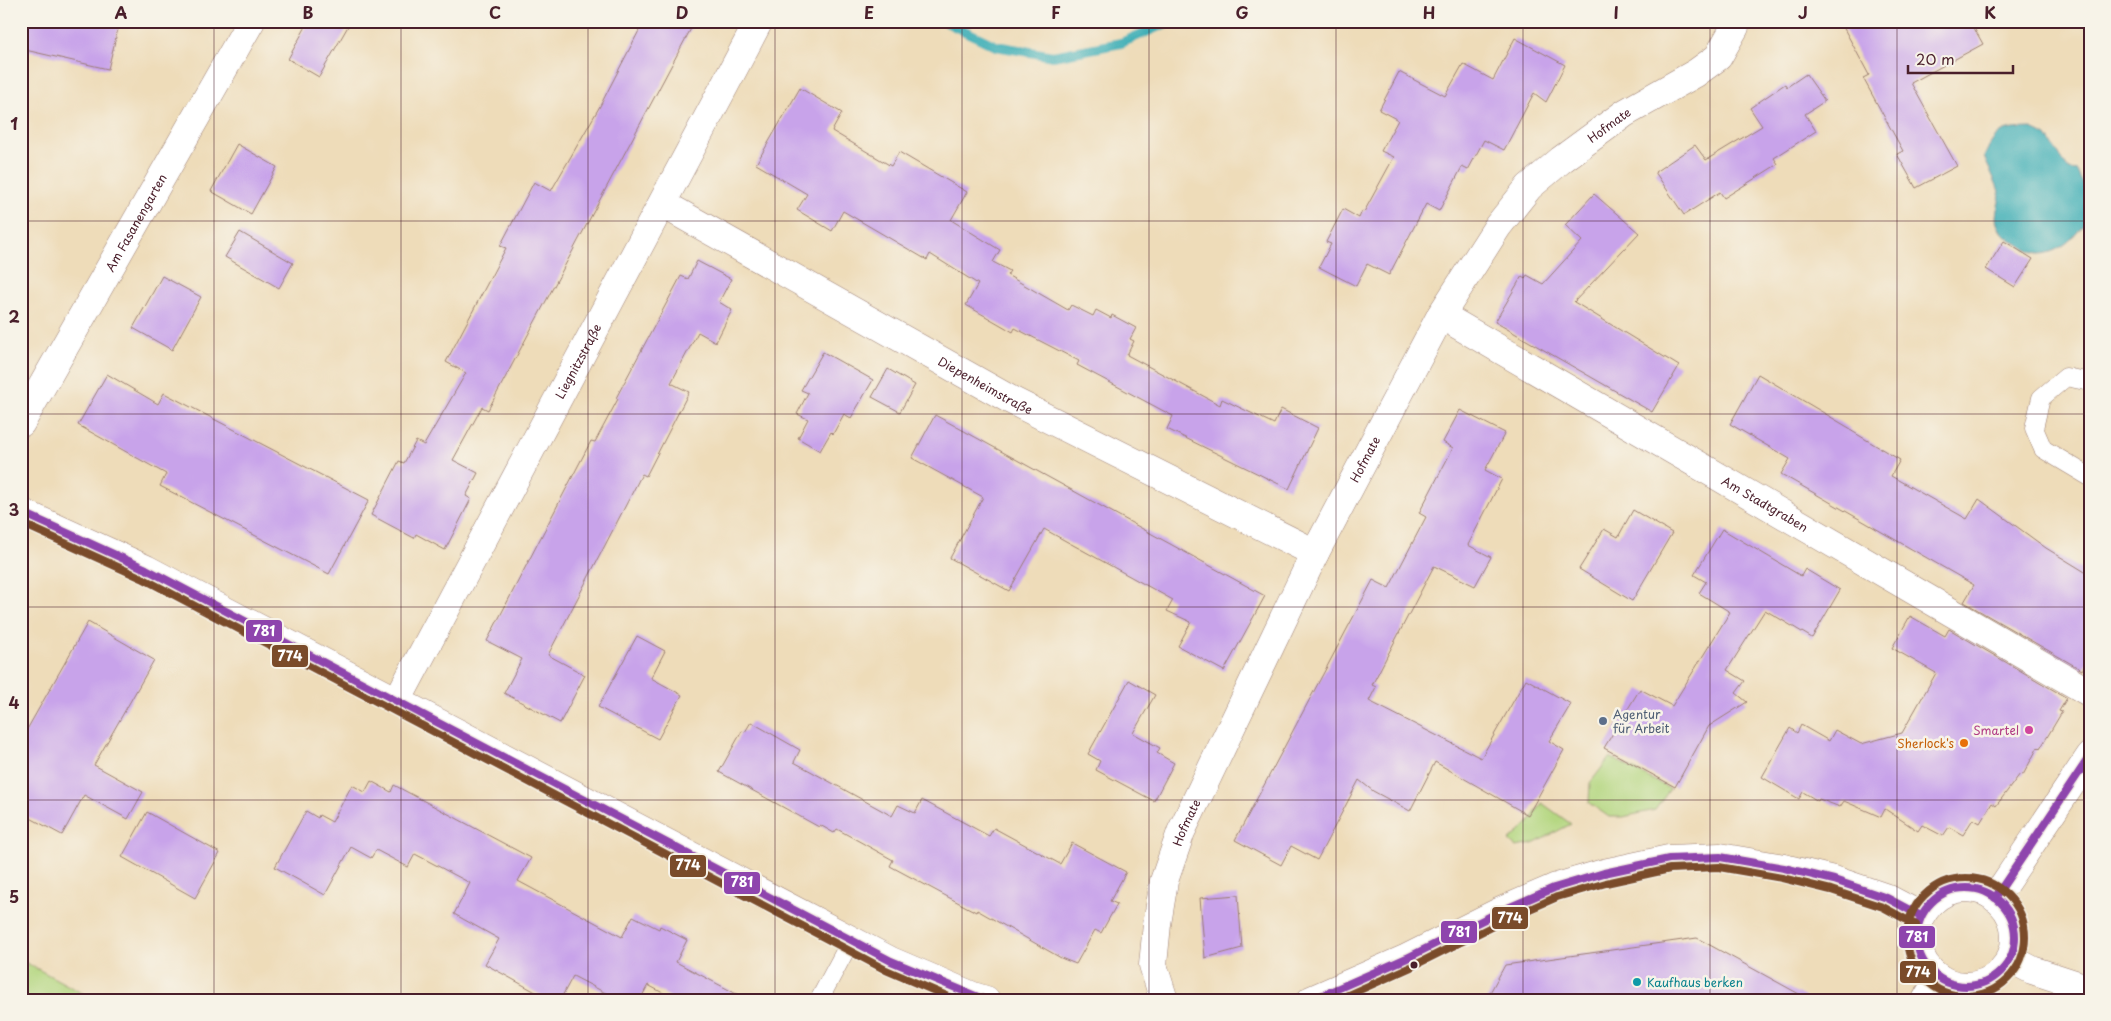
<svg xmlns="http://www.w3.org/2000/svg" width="2111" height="1021" font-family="'Playpen Sans',sans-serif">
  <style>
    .green { fill: #b2d67e; stroke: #7e7a54 }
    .water { fill: #3daeb6; stroke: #446670 }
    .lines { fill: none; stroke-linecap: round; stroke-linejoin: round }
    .stream { stroke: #3daeb6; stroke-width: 10 }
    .building { fill: #c8a3ea }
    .service-casing { stroke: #9c7e72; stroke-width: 19 }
    .minor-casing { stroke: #9c7e72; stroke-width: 29 }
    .tertiary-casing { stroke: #9c7e72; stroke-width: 29 }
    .service { stroke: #fff; stroke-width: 18 }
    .minor { stroke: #fff; stroke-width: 28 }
    .tertiary { stroke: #fff; stroke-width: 28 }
    .bus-1-casing { stroke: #f7f3e8; stroke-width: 11 }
    .bus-2-casing { stroke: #f7f3e8; stroke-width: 11 }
    .bus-1 { stroke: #8e44ad; stroke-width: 8 }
    .bus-2 { stroke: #7a4b2a; stroke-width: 8 }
    .grid { fill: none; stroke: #4a1f2b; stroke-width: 1; stroke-opacity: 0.55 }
    .service-dot { fill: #5c6f8a; stroke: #f7f3e8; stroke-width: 2 }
    .hotel-dot { fill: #d1479c; stroke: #f7f3e8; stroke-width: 2 }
    .food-dot { fill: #e8710a; stroke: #f7f3e8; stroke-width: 2 }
    .bus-dot { fill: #4a1f2b; stroke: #f7f3e8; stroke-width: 2 }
    .culture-dot { fill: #0f9aa8; stroke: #f7f3e8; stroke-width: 2 }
    .labels { text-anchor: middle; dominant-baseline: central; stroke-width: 5; stroke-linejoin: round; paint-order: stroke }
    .street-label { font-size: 12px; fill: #4a1f2b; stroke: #f7f3e8 }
    .service-label { font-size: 12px; fill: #4e5e75; stroke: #f7f3e8; text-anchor: start }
    .hotel-label { font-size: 12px; fill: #b23c85; stroke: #f7f3e8; text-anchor: end }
    .food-label { font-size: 12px; fill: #c56008; stroke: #f7f3e8; text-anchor: end }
    .culture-label { font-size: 12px; fill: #0d838f; stroke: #f7f3e8; text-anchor: start }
    .line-badge { stroke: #f7f3e8; stroke-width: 2 }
    .badge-label { font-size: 14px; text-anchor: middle; font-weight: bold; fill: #fff }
    .neatline { fill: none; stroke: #4a1f2b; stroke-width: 2 }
    .grid-label { font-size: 16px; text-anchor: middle; font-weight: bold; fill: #4a1f2b }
  </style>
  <rect width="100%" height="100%" fill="#f7f3e8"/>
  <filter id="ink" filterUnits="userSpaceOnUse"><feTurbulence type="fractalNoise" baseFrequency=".02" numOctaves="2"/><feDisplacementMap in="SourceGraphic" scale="10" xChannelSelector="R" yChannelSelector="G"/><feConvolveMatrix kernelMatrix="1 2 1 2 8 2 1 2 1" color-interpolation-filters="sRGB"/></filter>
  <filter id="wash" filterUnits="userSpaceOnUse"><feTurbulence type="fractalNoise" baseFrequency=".0096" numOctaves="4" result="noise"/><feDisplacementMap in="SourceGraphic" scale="20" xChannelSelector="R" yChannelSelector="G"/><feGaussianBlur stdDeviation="1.12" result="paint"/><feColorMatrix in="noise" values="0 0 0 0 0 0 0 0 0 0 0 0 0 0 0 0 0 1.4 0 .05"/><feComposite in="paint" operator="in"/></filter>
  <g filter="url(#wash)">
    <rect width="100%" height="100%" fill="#eedcb9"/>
    <path class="green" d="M1610 757 1670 789 1655 810 1623 817H1609L1589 803 1590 783Z
      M1542 803 1571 824 1533 844 1516 847 1509 841 1528 824Z
      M21 960 95 1000H21Z"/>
    <path class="water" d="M2030 128 2047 136 2069 170 2077 171C2081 181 2089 193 2089 204 2089 227 2062 254 2039 254 2031 253 2024 248 2018 244 2010 240 2003 235 1998 226 1992 214 2002 202 1999 192 1997 183 1988 167 1984 157 1996 130 2002 129 2030 128Z"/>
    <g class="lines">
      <path class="stream" d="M944 21 996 46 1053 56 1121 43 1171 21"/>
    </g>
    <g id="blocks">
      <path class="building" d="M21 21H120L108 69 21 49Z
        M309 21H351L319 77 288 59Z
        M644 21H695L488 410 482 407 453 460 478 473 466 496 471 499 445 550 416 534 414 538 371 515 399 461 404 463 416 441 424 445 466 373 446 362 506 248 500 246 534 182 551 191 600 106Z
        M1840 21H1970L1983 44 1911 83 1957 166 1916 188 1897 154 1903 151 1863 78 1869 75Z
        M1515 38 1565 65 1546 102 1534 93 1504 150 1484 140 1468 170 1462 167 1439 211 1426 204 1389 275 1367 264 1356 286 1319 267 1331 244 1326 242 1343 209 1359 218 1362 211 1364 212 1394 157 1381 151 1398 120 1379 110 1399 72 1445 96 1463 64 1493 80Z
        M1806 74 1825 101 1805 114 1816 131 1774 158 1778 164 1724 198 1720 192 1684 215 1655 172 1695 145 1706 160 1762 126 1750 108 1785 84 1787 87Z
        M800 88 842 113 832 131 891 166 899 152 967 192 951 220 1000 250 993 262 1010 271 1007 275 1068 310 1071 305 1093 316 1096 310 1111 318 1112 315 1136 328 1130 339 1134 341 1127 355 1220 405 1222 399 1274 424 1281 409 1318 428 1289 489 1167 429 1173 416 1077 365 1079 361 1015 328 1013 332 966 305 978 284 930 254 927 260 843 211 832 231 797 210 807 194 756 164Z
        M237 144 277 167 251 214 211 191Z
        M1594 194 1639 233 1574 302 1679 366 1652 412 1495 322 1522 276 1525 278 1527 275 1543 284 1582 241 1565 225Z
        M240 232 293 263 279 288 225 257Z
        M2004 241 2033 259 2015 287 1986 269Z
        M697 261 731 279 719 302 732 310 716 342 698 332 671 383 689 392 646 476 642 474 548 655 585 675 560 723 504 693 522 659 487 641 591 441 595 442 618 399 616 398 681 276 688 279Z
        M162 276 201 297 172 350 133 328Z
        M823 352 873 380 851 418 844 414 833 434 831 432 820 451 798 438 808 419 797 414 808 393 801 390Z
        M888 369 915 385 900 412 872 397Z
        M107 374 158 404 164 393 369 500 329 574 160 486 166 474 78 425Z
        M1758 374 1851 429 1850 430 1900 460 1891 476 1967 519 1979 499 2046 548 2090 575V658L2082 670 1964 602 1974 585 1781 474 1790 459 1730 424Z
        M1460 410 1505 433 1485 470 1502 479 1468 545 1491 557 1475 586 1434 566 1372 685 1376 687 1369 701 1481 758 1526 679 1571 704 1549 741 1564 750 1528 815 1435 762 1410 811 1373 791 1359 780 1317 860 1291 846 1281 865 1235 840 1373 580 1389 588 1426 517 1419 513 1453 448 1443 442Z
        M935 415 1265 596 1224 671 1178 646 1191 622 1167 611 1173 600 1044 529 1009 591 950 558 983 497 912 458Z
        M1633 510 1672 533 1632 601 1579 569 1604 529 1618 537Z
        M1722 529 1801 576 1805 569 1840 590 1812 638 1765 610 1727 670 1745 681 1736 693 1747 702 1709 726 1675 787 1604 748 1640 689 1672 706 1730 612 1699 593 1706 582 1694 575Z
        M1910 616 1945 636 1949 629 2067 698 2059 711 2062 712 2040 749 2038 747 2023 775 2020 774 1996 806 1992 803 1980 823 1973 819 1963 835 1949 827 1943 836 1922 825 1918 831 1885 809 1881 817 1844 801 1840 807 1819 799 1818 801 1803 792 1799 799 1762 777 1790 728 1797 733 1801 725 1829 741 1835 730 1861 744 1902 733 1936 673 1892 648Z
        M88 622 154 660 94 765 143 792 128 819 84 795 62 835 21 813V740Z
        M637 636 665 651 651 678 682 695 658 739 598 707Z
        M1129 680 1155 695 1133 733 1160 748 1157 753 1174 763 1154 801 1096 770 1100 761 1088 754Z
        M751 722 800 750 794 762 892 816 898 805 915 813 922 800 989 836 994 828 1060 864 1072 843 1126 872 1110 901 1117 904 1101 933 1095 930 1076 964 1061 958 977 910 976 912 890 866 893 860 837 829 834 833 820 825 819 827 719 772 742 731 745 732Z
        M371 781 391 792 394 785 531 858 518 881 622 937 633 916 659 929 660 926 687 940 676 962 748 1000H676L648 985 640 1000H619L573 976 560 1000H550L485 964 499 939 454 914 470 883 415 854 408 867 376 850 371 858 351 847 325 895 275 867 306 811 318 818 319 815 332 822 352 785 365 792Z
        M147 812 220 853 195 898 122 857Z
        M1238 895 1242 948 1205 958 1200 898Z
        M1697 938 1810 1000H1486L1505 965Z"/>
    </g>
  </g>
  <g filter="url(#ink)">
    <use href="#blocks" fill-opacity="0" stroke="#9c7e72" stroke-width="1"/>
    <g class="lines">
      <g class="service-casing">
        <path id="service" d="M2090 382 2066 377 2041 398 2034 428 2043 449 2090 477
          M819 1000 851 940"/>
      </g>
      <g class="minor-casing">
        <g id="minor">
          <path id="s1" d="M663 204 1011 400 1315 553"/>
          <path id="s2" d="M1441 315 2090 693"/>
          <path id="s3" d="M21 423 251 21"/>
          <path id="s4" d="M397 701 759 21"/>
          <path d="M1995 898 2090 756"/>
          <path id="s5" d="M1164 1000 1153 965 1157 924 1164 881 1181 832 1315 553 1441 315 1498 226 1529 187 1561 160 1625 113 1696 73 1718 57 1735 27V21"/>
          <path d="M1926 1000 1939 978"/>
        </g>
      </g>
      <g class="tertiary-casing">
        <path id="tertiary" d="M21 512 146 569 891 961 973 996 986 1000
          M1917 937a49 49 0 1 1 98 0a49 49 0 1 1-98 0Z
          M2011 959 2032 970 2090 989
          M1311 1000 1407 958 1501 911 1554 888 1604 873 1669 859 1720 857 1784 868 1834 880 1887 898 1921 916"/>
      </g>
      <use href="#service" class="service"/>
      <use href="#minor" class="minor"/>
      <use href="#tertiary" class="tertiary"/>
      <g class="bus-1-casing">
        <path id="bus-1" d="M21 512 146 569 891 961 985 1000
          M1917 937a49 49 0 1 1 98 0a49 49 0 1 1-98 0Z
          M1995 898 2090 756
          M1312 1000 1407 958 1501 911 1554 888 1604 873 1669 859 1720 857 1784 868 1834 880 1887 898 1921 916"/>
      </g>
      <g class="bus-2-casing">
        <path id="bus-2" d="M21 523 142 578 886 970 956 1000
          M1907 937a59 59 0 1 1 118 0a59 59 0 1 1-118 0Z
          M1337 1000 1411 967 1505 920 1557 897 1606 883 1670 869 1719 867 1782 878 1831 890 1883 907 1916 925"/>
      </g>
      <use href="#bus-1" class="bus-1"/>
      <use href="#bus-2" class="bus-2"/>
    </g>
  </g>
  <path class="grid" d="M214 21V1000M401 21V1000M588 21V1000M775 21V1000M962 21V1000M1149 21V1000M1336 21V1000M1523 21V1000M1710 21V1000M1897 21V1000M21 221H2090M21 414H2090M21 607H2090M21 800H2090"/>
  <circle class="service-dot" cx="1603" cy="721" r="5"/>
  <circle class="hotel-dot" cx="2029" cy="730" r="5"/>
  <circle class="food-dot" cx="1964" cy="743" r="5"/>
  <circle class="bus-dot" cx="1414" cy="965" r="4.5"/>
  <circle class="culture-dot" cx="1637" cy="982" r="5"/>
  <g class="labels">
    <g class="street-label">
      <text stroke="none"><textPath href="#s5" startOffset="1009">Hofmate</textPath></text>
      <text stroke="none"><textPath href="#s3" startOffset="231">Am Fasanengarten</textPath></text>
      <text stroke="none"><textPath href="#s4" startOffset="385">Liegnitzstraße</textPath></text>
      <text stroke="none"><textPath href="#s1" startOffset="370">Diepenheimstraße</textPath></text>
      <text stroke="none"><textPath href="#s5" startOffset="589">Hofmate</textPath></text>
      <text stroke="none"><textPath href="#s2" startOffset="375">Am Stadtgraben</textPath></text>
      <text stroke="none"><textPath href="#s5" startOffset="184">Hofmate</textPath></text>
    </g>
    <g class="service-label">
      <text x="1613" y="714">Agentur<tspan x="1613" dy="14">für Arbeit</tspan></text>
    </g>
    <g class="hotel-label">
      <text x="2019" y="730">Smartel</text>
    </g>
    <g class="food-label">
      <text x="1954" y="743">Sherlock's</text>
    </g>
    <g class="culture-label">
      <text x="1647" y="982">Kaufhaus berken</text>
    </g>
  </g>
  <g class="line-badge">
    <rect x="245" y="619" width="38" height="24" rx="5" fill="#8e44ad"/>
    <rect x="271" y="644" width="38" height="24" rx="5" fill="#7a4b2a"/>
    <rect x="669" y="854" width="38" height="24" rx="5" fill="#7a4b2a"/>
    <rect x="723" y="871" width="38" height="24" rx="5" fill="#8e44ad"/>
    <rect x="1491" y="906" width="38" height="24" rx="5" fill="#7a4b2a"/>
    <rect x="1440" y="920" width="38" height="24" rx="5" fill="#8e44ad"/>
    <rect x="1898" y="925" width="38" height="24" rx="5" fill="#8e44ad"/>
    <rect x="1899" y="960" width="38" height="24" rx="5" fill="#7a4b2a"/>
  </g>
  <g class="badge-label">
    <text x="264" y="636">781</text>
    <text x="290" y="661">774</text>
    <text x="688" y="870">774</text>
    <text x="742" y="887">781</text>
    <text x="1510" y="923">774</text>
    <text x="1459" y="937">781</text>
    <text x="1917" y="942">781</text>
    <text x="1918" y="977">774</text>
  </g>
  <rect width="2111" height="1021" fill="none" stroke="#f7f3e8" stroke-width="55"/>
  <path d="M1908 65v8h105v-8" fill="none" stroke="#4a1f2b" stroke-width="2.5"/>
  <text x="1916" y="65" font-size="15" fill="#4a1f2b" stroke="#f7f3e8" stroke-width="4" paint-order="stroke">20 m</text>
  <rect x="28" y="28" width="2056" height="966" class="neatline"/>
  <g class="grid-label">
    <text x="121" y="19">A</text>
    <text x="308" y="19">B</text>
    <text x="495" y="19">C</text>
    <text x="682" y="19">D</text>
    <text x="869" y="19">E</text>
    <text x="1056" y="19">F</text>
    <text x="1242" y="19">G</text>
    <text x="1429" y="19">H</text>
    <text x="1616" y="19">I</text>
    <text x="1803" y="19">J</text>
    <text x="1990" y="19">K</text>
    <text x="14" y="130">1</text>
    <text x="14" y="323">2</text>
    <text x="14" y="516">3</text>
    <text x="14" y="709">4</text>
    <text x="14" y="903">5</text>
  </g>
</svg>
